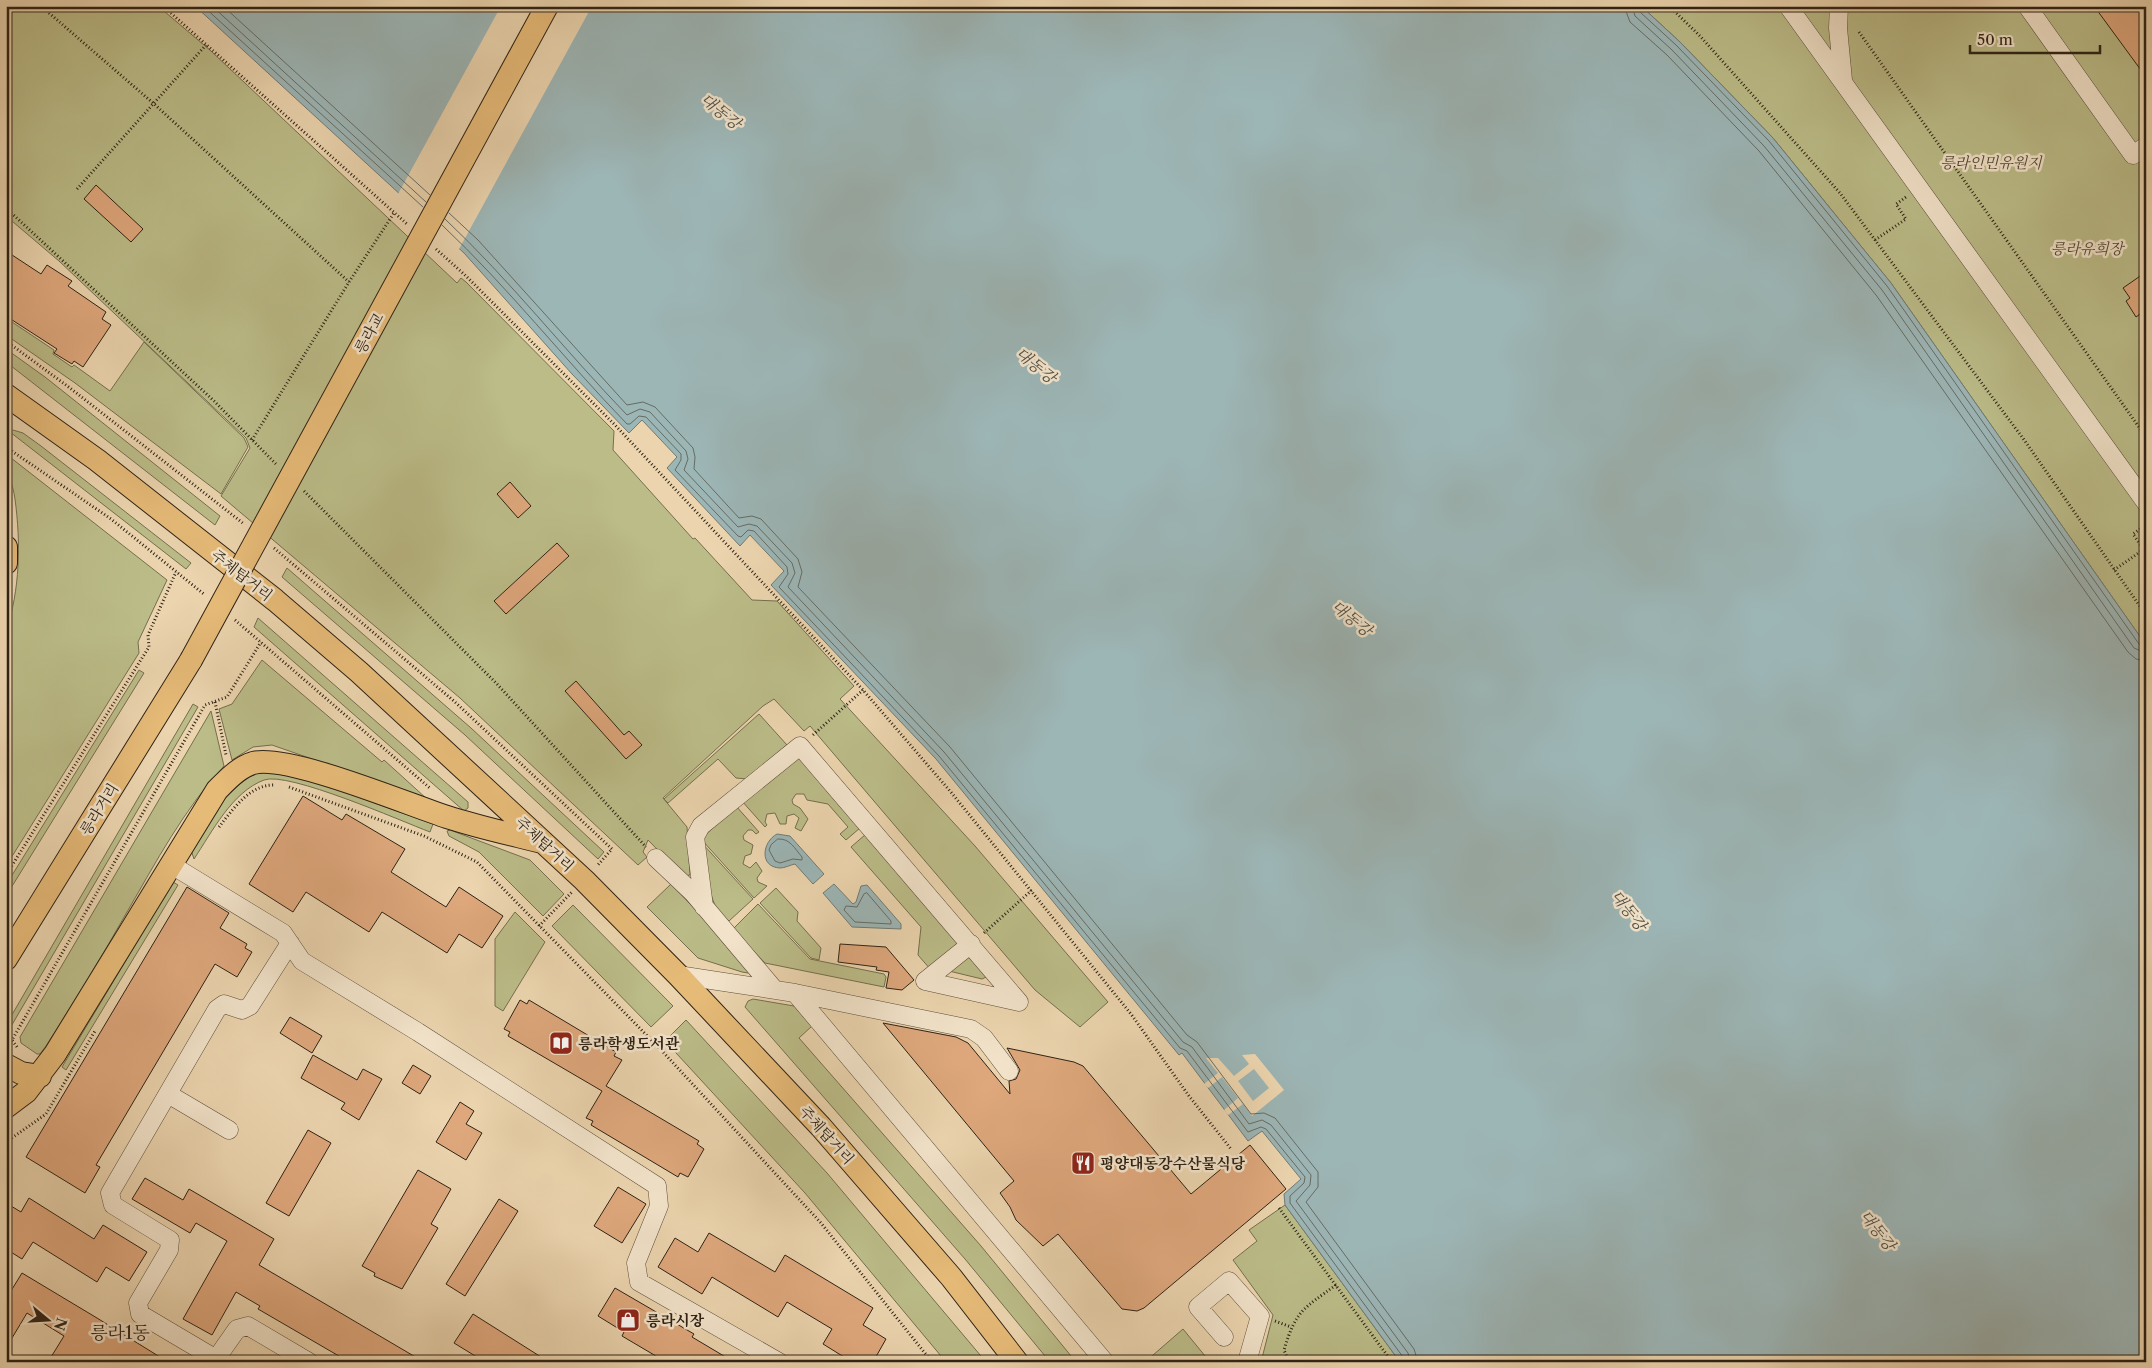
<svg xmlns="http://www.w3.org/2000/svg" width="2152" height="1368" font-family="'Libre Caslon Text','Noto Serif KR',serif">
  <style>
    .green { fill: #bbbc88; stroke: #746f4e }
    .water { fill: #9cb5b5; stroke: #707a75 }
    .pier { fill: #ebd4ae; fill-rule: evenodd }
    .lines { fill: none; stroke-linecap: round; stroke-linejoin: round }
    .shore { stroke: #656c65; stroke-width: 1 }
    .building { fill: #dea77c; stroke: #2e2215 }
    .minor-casing { stroke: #5d4e3b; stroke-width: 19 }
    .major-casing { stroke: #2e2215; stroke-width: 24 }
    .path { stroke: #2e2215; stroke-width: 3; stroke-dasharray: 1 2.5; stroke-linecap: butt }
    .minor { stroke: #f2e3ca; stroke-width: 18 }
    .major { stroke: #e6ba77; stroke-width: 22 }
    .major-bridge-casing { stroke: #2e2215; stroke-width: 24; stroke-linecap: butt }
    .major-bridge { stroke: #e6ba77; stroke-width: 22 }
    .labels { text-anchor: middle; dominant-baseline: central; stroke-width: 5; stroke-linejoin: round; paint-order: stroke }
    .park-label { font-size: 15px; font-style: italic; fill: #514832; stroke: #f2e3ca }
    .street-label { font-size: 15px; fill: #2e2215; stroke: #f2e3ca }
    .poi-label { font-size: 15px; font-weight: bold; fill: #2e2215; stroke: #f2e3ca; text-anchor: start }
    .water-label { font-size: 16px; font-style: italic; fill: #4f4e45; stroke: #f2e3ca }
    .quarter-label { font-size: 18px; fill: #2e2215; stroke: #f2e3ca }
  </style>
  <rect width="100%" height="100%" fill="#ebd4ae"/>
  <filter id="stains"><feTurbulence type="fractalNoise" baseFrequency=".004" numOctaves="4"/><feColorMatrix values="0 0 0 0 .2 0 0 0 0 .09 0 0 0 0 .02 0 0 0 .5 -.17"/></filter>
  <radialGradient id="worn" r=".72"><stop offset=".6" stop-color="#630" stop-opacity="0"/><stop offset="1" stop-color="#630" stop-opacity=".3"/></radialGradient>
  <path class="green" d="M6 6H158L211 51 457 283 461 278 466 282 614 431 613 450 693 539 695 538 752 600 777 601 854 686 840 699 975 846 1108 1002 1080 1027 1035 990 810 726 804 731 774 699 763 706 663 798 687 827 690 875 683 876 648 840 643 852 647 857 638 865 460 698 221 496 250 448 246 438 59 261 6 216Z
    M1641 6H2146V645L1891 283 1773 138 1680 42Z
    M6 318 54 350 53 354 72 367 74 365 110 391 144 342 244 438 248 447 221 494 75 383 6 335Z
    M6 349 45 377 220 516 215 525 6 362Z
    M13 430 23 433 41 446 191 563 186 569 10 432Z
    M6 454 167 580 138 642 139 653 6 866V632C20 589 21 544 15 499 13 484 6 470 6 454Z
    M287 568 471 728 604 852 598 859 465 735 282 577Z
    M258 618 468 802V808L464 811 254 627Z
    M262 660 382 762 384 760 427 799 272 745 253 747 232 760 219 709 232 704Z
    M139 670 144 673 6 896V885Z
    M193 704 198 707 6 1035V1025Z
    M211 711 224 766C184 809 156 862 127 912 101 958 74 1002 46 1046L40 1054H37L21 1043 20 1037Z
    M759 714 787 745 748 779 736 778 718 759 668 803 664 799Z
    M798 757 860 828 846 840 840 834 848 827 828 804 807 800 804 794H796L792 800 793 804 800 808 808 819 801 831 795 828 799 818 794 814 787 816 786 824H780L775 813 767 814 765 822 767 825 765 827 741 800Z
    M283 770 433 824 430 832C401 821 288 771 264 780 232 792 212 832 194 859L191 850C208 822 227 785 260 772 267 770 276 770 283 770Z
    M736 806 759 832 756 834 752 830H748L743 836 744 840 753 845 751 854 745 856 743 864 750 868 756 862 762 871 757 878 758 882 767 886 754 898 701 839Z
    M450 830 530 860 564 894 543 916 479 852 449 836 447 831Z
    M866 834 960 944 931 970 918 955 921 927 851 847Z
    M701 842 753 899 729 921C710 917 703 858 701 842Z
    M173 882 178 885 66 1070 62 1067Z
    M671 884 749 966 751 970 748 973 742 972 698 958 647 907Z
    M776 888 798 912 797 921 821 948 819 960 811 958 760 903Z
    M758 904 810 959 884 974 886 977 884 987 765 963 733 929Z
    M573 905 673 1006 651 1027 552 926Z
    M515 912 545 942 503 1011 495 1006V939Z
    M967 954 986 975V977L982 979 949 971Z
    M753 999 794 1006 812 1026 799 1038 981 1246 1076 1362H1050L965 1259 745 1007 748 1001Z
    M686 1020 827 1173 986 1362H946L805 1193 665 1041Z
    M1285 1205 1400 1362H1261L1273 1315 1233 1260 1257 1241 1249 1230Z
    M1183 1329 1210 1362H1145Z"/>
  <path class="water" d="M195 6H1641L1680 42 1773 138 1891 283 2146 645V1362H1400L1285 1205 1284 1194 1301 1179 1262 1131 1248 1141 1182 1053 1179 1055 936 759 771 585 784 571 750 535 740 546 667 468 677 457 642 420 629 433 572 374 464 253Z
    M777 834 790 836 824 874 813 884 795 864C790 865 785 868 780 868 759 867 762 842 777 834Z
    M834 884 853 904 856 902 861 886 867 885 901 924V929L852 927 823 893Z"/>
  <path class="pier" d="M501 6H592L458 251 398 194Z
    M1255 1054 1284 1090 1252 1116 1243 1104 1228 1115 1224 1110 1238 1098 1222 1077 1208 1088 1204 1084 1218 1073 1206 1058H1218L1234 1076 1249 1064 1242 1055ZM1254 1069 1269 1088 1253 1101 1238 1081Z"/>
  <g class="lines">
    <path class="shore" d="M203 6 423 207
      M212 6 426 202
      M223 6 430 195
      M1624 6 1630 22 1667 55 1759 151 1876 295 2128 652 2136 659 2146 661
      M1632 6 1635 16 1672 50 1764 146 1882 290 2134 648 2146 653
      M1638 6 1640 12 1676 45 1769 141 1887 286 2139 644 2146 647
      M449 213 478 240 627 405 643 402 655 407 693 448 695 457 694 469 739 518 752 516 761 519 798 559 802 572 798 587 950 747 1187 1035 1197 1042 1251 1114 1264 1113 1275 1118 1318 1172V1187L1306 1202 1414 1349 1418 1362
      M445 219C510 280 565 351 627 415L640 409 650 412 686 451 688 459 684 470 738 527 749 524 757 526 792 563 795 573 788 587 944 752 1183 1042 1192 1047 1249 1124 1262 1120 1271 1125 1311 1175 1310 1185 1296 1201 1408 1353 1410 1362
      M442 225C508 287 564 359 627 424H630L639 416 646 417 681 454V460L675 470 738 536 741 537 748 530 754 531 787 567 788 574 779 587 939 756 1180 1048 1187 1051 1248 1132 1261 1127 1266 1129 1305 1177 1304 1183 1290 1196V1203L1403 1357 1404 1362
      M778 839C790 838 795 849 802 857V860L793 859 780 863 775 861 769 850 771 845Z
      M867 893 891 921V924L855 922 844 910 846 906 857 907 864 894Z"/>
  </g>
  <path class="building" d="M2094 6H2146V77Z
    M96 185 143 229 131 242 84 199Z
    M6 251 41 274 47 265 72 281 68 286 106 312 102 319 111 325 83 367 74 361 72 364 54 353 57 349 6 316Z
    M2146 272V310L2136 317 2126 301 2130 298 2123 288Z
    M510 482 531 506 518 518 497 494Z
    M557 543 569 556 506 614 494 601Z
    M576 681 624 735 629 731 642 745 626 759 565 691Z
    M303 796 342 820 346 814 405 849 391 872 446 907 459 887 503 916 482 948 459 934 447 953 382 912 369 932 306 892 293 912 249 884Z
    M187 887 229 913 220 928 247 944 245 948 252 952 237 977 215 964 96 1165 100 1167 85 1193 26 1157Z
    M840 944 886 947 914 980 902 990 886 988 889 972 876 970 877 967 838 962Z
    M520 1000 527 1004 529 1000 616 1052 614 1056 622 1060 606 1086 699 1141 697 1144 704 1149 688 1177 680 1173 678 1177 591 1125 593 1121 586 1118 602 1091 508 1036 510 1032 504 1029Z
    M290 1017 322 1036 312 1053 280 1033Z
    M883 1023 956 1037 968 1043 1010 1094 1009 1081 1016 1079 1020 1070 1007 1048 1074 1062 1083 1066 1191 1194 1250 1145 1286 1189 1144 1308 1137 1311 1122 1309 1058 1234 1043 1246 1016 1220 1010 1207 1000 1193 1014 1181Z
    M313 1055 357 1080 363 1069 382 1079 359 1120 341 1109 345 1103 301 1078Z
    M413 1065 431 1076 420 1094 402 1083Z
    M460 1102 474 1111 466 1124 482 1133 466 1160 436 1142Z
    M308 1130 331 1143 289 1216 266 1203Z
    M418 1170 451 1189 431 1224 438 1228 402 1289 374 1276 375 1273 362 1266Z
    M145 1178 183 1200 189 1189 274 1239 259 1265 424 1362H355L346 1356 344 1359 258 1309 260 1306 236 1292 212 1335 183 1319 227 1241 196 1223 190 1233 132 1199Z
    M618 1187 646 1204 622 1243 594 1226Z
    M29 1198 94 1239 103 1225 147 1252 129 1281 106 1267 97 1282 33 1242 22 1259 6 1249V1203L21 1212Z
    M499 1199 518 1211 465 1296 446 1284Z
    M709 1233 775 1272 785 1255 873 1308 863 1325 886 1339 873 1362H852L823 1344 832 1329 787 1302 778 1317 712 1277 702 1294 658 1267 675 1238 698 1252Z
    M22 1273 97 1318 168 1362H48L64 1336 27 1313 6 1348V1299Z
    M615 1288 694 1334 692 1337 734 1362H666L622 1336 624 1332 598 1316Z
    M473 1314 549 1362H485L454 1343Z"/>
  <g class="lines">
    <g class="minor-casing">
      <path id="minor" d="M1788 6 2146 503
        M1839 6 1838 28 1843 80
        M2027 6 2133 155 2146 146
        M656 858 693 893 774 989
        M170 864 283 933 302 961 418 1032 657 1186 659 1206 636 1263 639 1282 779 1362
        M704 907 695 837 701 826 800 746 1019 1002 925 981 971 944
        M678 975 795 993 1105 1362
        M795 993 971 1029 984 1038 1009 1071
        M168 1094 229 1130
        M1224 1337 1198 1307 1229 1281 1260 1316 1247 1362
        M216 1359 237 1329 248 1326 309 1362
        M214 1362 216 1359 140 1314 138 1303 169 1250 170 1240 113 1205 110 1193 217 1009 224 1004 242 1010 250 1006 290 943"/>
    </g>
    <g class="major-casing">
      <path id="major" d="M6 395 97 460 275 600 359 672 584 880 678 975 821 1127 951 1277 1017 1362
        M6 547V563
        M6 959 191 660
        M6 1065 21 1073 40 1076
        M6 1107 26 1092 55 1054 217 790C227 780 239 767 253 763 288 754 407 804 447 817 478 827 510 834 542 842"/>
    </g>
    <path class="path" d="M41 6 153 103 349 282
      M163 6 407 224
      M1669 6 1700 36 1840 193 2025 441 2146 615
      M1859 32 2146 437
      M77 189 206 45
      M6 208 214 401 276 464
      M1875 240 1906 219 1896 204 1906 197
      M436 249 466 276 615 425 863 690 950 791 1131 1014 1189 1096 1231 1149
      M6 341 70 388 244 524
      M252 440 349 282 394 213
      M6 447 111 519 205 595
      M304 491 497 684 646 847
      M2146 525 2133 534 2146 553
      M274 548 455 702 612 849 597 866
      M2114 570 2143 550
      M235 620 431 789
      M215 702 226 755
      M813 735 863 690
      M289 787 424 836 477 862 663 1052 821 1223 932 1362
      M219 827C233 809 250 784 275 785
      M6 875 149 647 148 635 176 572
      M539 926 572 892
      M984 933 1032 890
      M17 1047 12 1040 205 705 227 697 261 642
      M6 1142 46 1114 95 1031
      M1279 1208 1392 1362
      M1275 1321 1291 1327
      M1289 1362 1284 1350C1296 1310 1303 1309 1336 1285"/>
    <use href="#minor" class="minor"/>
    <use href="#major" class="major"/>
    <g class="major-bridge-casing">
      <path id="major-bridge" d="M191 660 547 6"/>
    </g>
    <use href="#major-bridge" class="major-bridge"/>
  </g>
  <defs>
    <g id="library-square" transform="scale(1.25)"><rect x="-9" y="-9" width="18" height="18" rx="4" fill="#8f2418" stroke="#f2e3ca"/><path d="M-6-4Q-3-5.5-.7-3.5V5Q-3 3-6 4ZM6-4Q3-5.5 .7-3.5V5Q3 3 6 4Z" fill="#fff"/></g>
    <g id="restaurant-square" transform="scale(1.25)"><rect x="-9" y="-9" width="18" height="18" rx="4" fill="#8f2418" stroke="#f2e3ca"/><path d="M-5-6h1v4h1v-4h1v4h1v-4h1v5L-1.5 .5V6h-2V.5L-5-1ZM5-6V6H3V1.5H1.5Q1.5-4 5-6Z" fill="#fff"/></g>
    <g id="shop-square" transform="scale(1.25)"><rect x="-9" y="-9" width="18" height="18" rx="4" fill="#8f2418" stroke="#f2e3ca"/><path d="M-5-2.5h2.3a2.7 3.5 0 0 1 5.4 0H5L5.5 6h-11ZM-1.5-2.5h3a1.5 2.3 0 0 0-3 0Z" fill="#fff"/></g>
  </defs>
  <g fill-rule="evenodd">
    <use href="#library-square" x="561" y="1043"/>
    <use href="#restaurant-square" x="1083" y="1163"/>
    <use href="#shop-square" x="628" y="1320"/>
  </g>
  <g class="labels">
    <g class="park-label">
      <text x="1991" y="162">릉라인민유원지</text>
      <text x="2087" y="248">릉라유희장</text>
    </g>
    <g class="street-label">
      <text transform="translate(369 333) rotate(-61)">릉라교</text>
      <text transform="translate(242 575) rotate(38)">주체탑거리</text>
      <text transform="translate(99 809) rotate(-58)">릉라거리</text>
      <text transform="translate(545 844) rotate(43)">주체탑거리</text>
      <text transform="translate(827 1135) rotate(48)">주체탑거리</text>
    </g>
    <g class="poi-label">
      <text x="578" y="1043">릉라학생도서관</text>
      <text x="1100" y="1163">평양대동강수산물식당</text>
      <text x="646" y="1320">릉라시장</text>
    </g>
    <g class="water-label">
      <text transform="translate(721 111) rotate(39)">대동강</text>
      <text transform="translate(1036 365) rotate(39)">대동강</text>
      <text transform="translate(1352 618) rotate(39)">대동강</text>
      <text transform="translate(1629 910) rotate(52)">대동강</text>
      <text transform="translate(1878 1230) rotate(52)">대동강</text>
    </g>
    <g class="quarter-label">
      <text x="120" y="1333">릉라1동</text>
    </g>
  </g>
  <rect width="2152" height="1368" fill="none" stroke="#ebd4ae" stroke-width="25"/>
  <rect x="8" y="8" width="2137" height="1353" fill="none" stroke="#2e2215" stroke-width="2.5"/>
  <rect x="12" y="12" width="2127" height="1343" fill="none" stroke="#2e2215"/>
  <g transform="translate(48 1320) rotate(108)" stroke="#f2e3ca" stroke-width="4" paint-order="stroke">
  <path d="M0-4L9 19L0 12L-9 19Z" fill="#2e2215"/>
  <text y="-8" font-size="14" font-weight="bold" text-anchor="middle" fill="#2e2215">N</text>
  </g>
  <path d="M1970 45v8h130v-8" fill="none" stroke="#2e2215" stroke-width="2.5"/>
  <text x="1977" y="45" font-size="15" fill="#2e2215" stroke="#f2e3ca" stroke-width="4" paint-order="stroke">50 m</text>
  <rect width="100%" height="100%" filter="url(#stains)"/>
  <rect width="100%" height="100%" fill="url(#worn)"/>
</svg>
